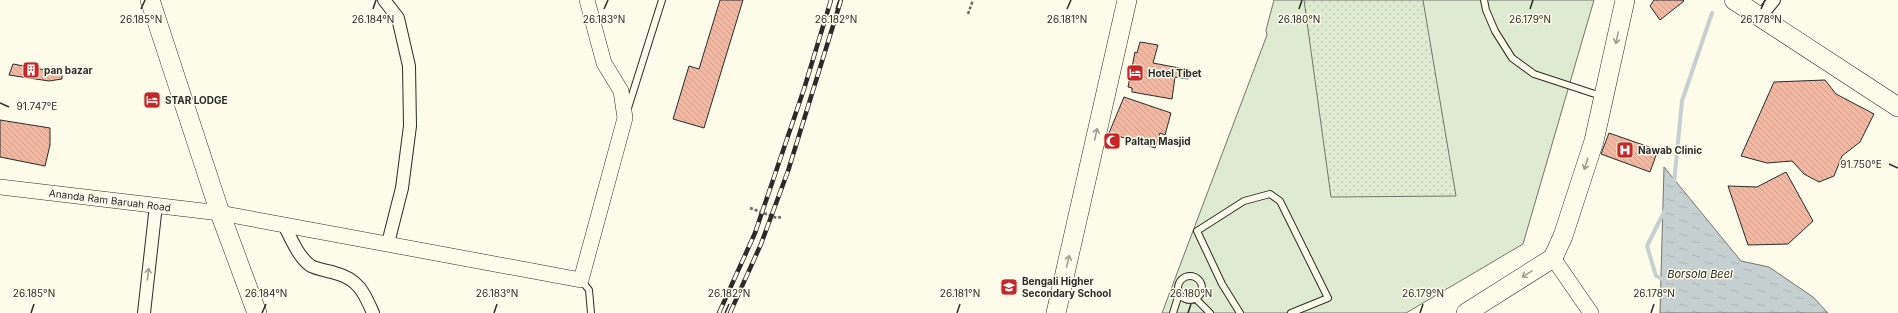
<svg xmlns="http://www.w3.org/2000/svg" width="1898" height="313" font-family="Inter,sans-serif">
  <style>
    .green { fill: #deebd1; stroke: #74746e }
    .park { fill: url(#park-dots); stroke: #74746e }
    .water { fill: url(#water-ripples); stroke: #74746e }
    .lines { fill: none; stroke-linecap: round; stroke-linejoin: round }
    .stream { stroke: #c7d0d0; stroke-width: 4 }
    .building { fill: url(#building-back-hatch); stroke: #2b2b2b }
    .service-casing { stroke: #2b2b2b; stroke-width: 8 }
    .minor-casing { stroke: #2b2b2b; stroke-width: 14 }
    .tertiary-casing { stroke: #2b2b2b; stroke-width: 16 }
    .primary-casing { stroke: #2b2b2b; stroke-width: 20 }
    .path { stroke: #6a6964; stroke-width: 2.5; stroke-dasharray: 3 2; stroke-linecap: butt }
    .service { stroke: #fdfbea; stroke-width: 6 }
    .minor { stroke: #fdfbea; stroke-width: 12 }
    .tertiary { stroke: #fdfbea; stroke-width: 15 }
    .primary { stroke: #fdfbea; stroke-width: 19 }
    .rail-casing { stroke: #2b2b2b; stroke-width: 4.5 }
    .rail { stroke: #fdfbea; stroke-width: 3; stroke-dasharray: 9; stroke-linecap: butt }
    .oneway { stroke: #9e9d94 }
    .ticks { fill: none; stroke: #2b2b2b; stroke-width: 1.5 }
    .labels { text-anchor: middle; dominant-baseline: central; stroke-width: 3; stroke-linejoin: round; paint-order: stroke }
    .poi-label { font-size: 10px; font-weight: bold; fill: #2b2b2b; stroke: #fdfbea; text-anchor: start }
    .street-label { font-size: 10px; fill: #2b2b2b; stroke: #fdfbea }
    .water-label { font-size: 11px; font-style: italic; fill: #2b2b2b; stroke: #fdfbea }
    .ticks-label { font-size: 10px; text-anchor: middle; fill: #2b2b2b; stroke: #fdfbea; stroke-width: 3; stroke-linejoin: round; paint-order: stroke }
  </style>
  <defs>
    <pattern id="park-dots" width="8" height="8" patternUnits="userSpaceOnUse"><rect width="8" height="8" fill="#deebd1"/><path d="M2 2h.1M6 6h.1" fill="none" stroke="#bfcab4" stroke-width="1.8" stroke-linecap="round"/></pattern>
    <pattern id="water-ripples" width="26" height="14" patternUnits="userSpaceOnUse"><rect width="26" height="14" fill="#c7d0d0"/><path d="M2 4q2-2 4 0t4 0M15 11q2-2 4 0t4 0" fill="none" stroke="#abb3b3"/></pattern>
    <pattern id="building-back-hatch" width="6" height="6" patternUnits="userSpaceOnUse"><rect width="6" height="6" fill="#f2b8a0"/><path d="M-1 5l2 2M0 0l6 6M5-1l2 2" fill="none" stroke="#d09e8a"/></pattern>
  </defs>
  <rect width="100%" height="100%" fill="#fdfbea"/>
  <path class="green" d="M1274 0H1594L1523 244 1406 313H1162L1267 35 1266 30Z"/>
  <path class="park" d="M1304 0H1423L1456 196 1331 197Z"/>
  <path class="water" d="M1664 167 1741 261 1769 267 1813 297 1828 313H1660Z"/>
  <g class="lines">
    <path class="stream" d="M1674 183 1682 101 1712 13
      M1665 210 1647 246 1656 276 1665 280"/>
  </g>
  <path class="building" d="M720 0H743L704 128 673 119 689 66 699 69Z
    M1654 0H1683L1684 1 1660 20 1650 6Z
    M1140 42 1158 45 1153 63 1190 70 1188 79 1175 77 1172 99 1132 92V88L1128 87 1135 52 1137 53Z
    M13 64 62 73V79L49 81 9 75Z
    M1825 80 1836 94 1874 114 1860 142 1842 156 1834 176 1819 182 1804 174 1792 161 1767 163 1741 156 1774 82Z
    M1124 97 1171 113 1165 135 1160 133 1155 148 1109 133Z
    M0 120 50 128V145L45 166 0 157Z
    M1609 133 1658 150 1650 172 1601 154Z
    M1786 172 1813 221 1788 244 1748 245 1728 186 1757 187Z"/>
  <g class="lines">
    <g class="service-casing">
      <path id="service" d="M1484 0 1486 10 1495 31 1512 58 1534 74 1601 96
        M628 108 662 0
        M1178 288a12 12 0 1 1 24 0a12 12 0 1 1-24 0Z
        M581 280 589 290 591 313
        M1196 299 1210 313
        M1173 313 1179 294
        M1240 313 1222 284 1197 231 1244 201 1270 194 1280 201 1328 298 1291 313"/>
    </g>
    <g class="minor-casing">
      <path id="minor" d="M384 0 398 18 409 66 410 126 402 188 388 243
        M1760 17 1774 0
        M284 225C291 238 298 257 311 266 317 269 328 271 335 273 358 279 364 292 373 313
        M144 313 156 205"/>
    </g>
    <g class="tertiary-casing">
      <path id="tertiary" d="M0 187 220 213 581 280 625 118 621 91 604 63 587 0
        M1553 258 1591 313"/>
    </g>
    <g class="primary-casing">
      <path id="primary" d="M150 0 220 213 257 313
        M1734 0 1898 107
        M1056 313 1127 0
        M1466 313 1553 258 1563 236 1594 141 1625 0"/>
    </g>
    <path class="path" d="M968 14 973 0
      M750 208 777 218 781 217"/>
    <use href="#service" class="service"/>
    <use href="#minor" class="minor"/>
    <use href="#tertiary" class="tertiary"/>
    <use href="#primary" class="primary"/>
    <g class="rail-casing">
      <path id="rail" d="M719 313 755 233 804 89 831 0
        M730 313 761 244 788 171 841 0"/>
    </g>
    <use href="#rail" class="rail"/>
  </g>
  <defs><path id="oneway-shaft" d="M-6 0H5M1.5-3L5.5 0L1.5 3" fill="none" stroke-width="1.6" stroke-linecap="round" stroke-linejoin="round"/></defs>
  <g class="oneway">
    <use href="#oneway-shaft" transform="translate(1617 38) rotate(102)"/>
    <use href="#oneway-shaft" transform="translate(1096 134) rotate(-77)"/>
    <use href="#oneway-shaft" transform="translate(1586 164) rotate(108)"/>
    <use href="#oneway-shaft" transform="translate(1068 261) rotate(-77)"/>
    <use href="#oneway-shaft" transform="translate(148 274) rotate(-84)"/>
    <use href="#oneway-shaft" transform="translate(1527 274) rotate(148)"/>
  </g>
  <path class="ticks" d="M141 9 145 0M373 9 376 0M604 9 608 0M836 9 839 0M1067 9 1071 0M1299 9 1302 0M1530 9 1533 0M1761 9 1765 0M0 103 9 107M1889 164 1898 168M31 313 34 304M262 313 266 304M494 313 497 304M725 313 729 304M957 313 960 304M1188 313 1191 304M1420 313 1423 304M1651 313 1654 304"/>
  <defs>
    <g id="building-square" transform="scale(0.9)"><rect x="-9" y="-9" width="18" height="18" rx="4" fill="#c62828" stroke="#fdfbea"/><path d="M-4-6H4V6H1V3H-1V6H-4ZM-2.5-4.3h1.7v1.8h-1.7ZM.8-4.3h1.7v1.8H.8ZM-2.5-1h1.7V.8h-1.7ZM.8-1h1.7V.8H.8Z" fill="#fff"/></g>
    <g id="hotel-square" transform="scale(0.9)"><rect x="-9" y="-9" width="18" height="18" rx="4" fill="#c62828" stroke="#fdfbea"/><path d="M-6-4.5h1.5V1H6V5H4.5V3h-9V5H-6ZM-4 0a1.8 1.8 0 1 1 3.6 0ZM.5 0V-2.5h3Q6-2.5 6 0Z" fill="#fff"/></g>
    <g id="mosque-square" transform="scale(0.9)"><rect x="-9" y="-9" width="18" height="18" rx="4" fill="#c62828" stroke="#fdfbea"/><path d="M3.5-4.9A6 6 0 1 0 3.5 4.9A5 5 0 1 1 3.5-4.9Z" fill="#fff"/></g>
    <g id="hospital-square" transform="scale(0.9)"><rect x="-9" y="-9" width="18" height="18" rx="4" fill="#c62828" stroke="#fdfbea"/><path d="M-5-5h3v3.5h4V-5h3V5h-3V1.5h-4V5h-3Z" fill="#fff"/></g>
    <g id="school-square" transform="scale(0.9)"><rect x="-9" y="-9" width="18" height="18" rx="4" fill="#c62828" stroke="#fdfbea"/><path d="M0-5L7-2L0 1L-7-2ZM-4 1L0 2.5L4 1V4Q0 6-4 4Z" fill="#fff"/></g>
  </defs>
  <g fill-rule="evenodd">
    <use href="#building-square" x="31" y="70"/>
    <use href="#hotel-square" x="1135" y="73"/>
    <use href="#hotel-square" x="152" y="100"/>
    <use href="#mosque-square" x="1112" y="141"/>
    <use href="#hospital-square" x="1625" y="150"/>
    <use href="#school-square" x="1009" y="287"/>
  </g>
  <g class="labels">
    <g class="poi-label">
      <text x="44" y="70">pan bazar</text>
      <text x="1148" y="73">Hotel Tibet</text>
      <text x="165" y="100">STAR LODGE</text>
      <text x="1125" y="141">Paltan Masjid</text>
      <text x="1638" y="150">Nawab Clinic</text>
      <text x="1022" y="281">Bengali Higher<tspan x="1022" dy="12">Secondary School</tspan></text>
    </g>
    <g class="street-label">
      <text transform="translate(110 200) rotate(7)">Ananda Ram Baruah Road</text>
    </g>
    <g class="water-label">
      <text x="1700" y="274">Borsola Beel</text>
    </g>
  </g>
  <g class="ticks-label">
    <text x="141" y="23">26.185°N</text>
    <text x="373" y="23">26.184°N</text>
    <text x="604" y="23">26.183°N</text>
    <text x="836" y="23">26.182°N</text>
    <text x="1067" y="23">26.181°N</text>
    <text x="1299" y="23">26.180°N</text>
    <text x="1530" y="23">26.179°N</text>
    <text x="1761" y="23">26.178°N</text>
    <text x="37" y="110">91.747°E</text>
    <text x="1861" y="168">91.750°E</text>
    <text x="34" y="297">26.185°N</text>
    <text x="266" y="297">26.184°N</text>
    <text x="497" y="297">26.183°N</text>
    <text x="729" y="297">26.182°N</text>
    <text x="960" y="297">26.181°N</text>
    <text x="1191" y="297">26.180°N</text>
    <text x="1423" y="297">26.179°N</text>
    <text x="1654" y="297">26.178°N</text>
  </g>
</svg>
